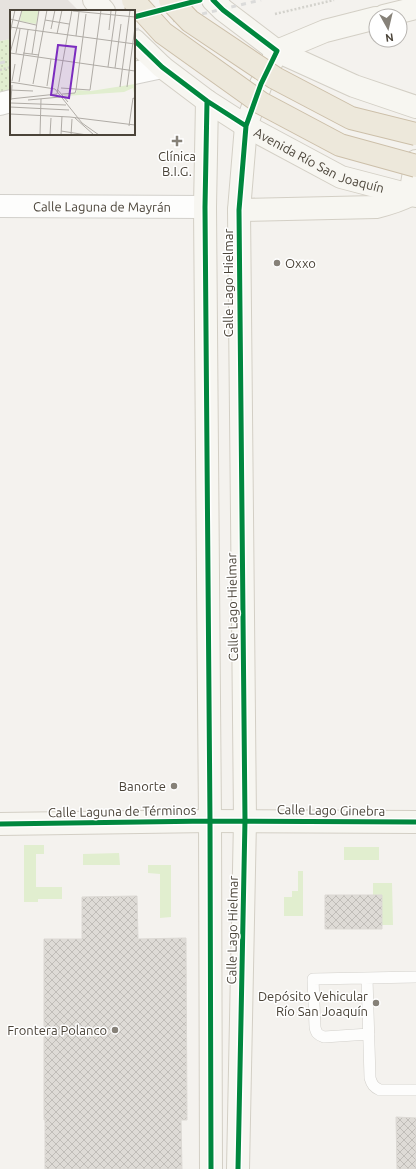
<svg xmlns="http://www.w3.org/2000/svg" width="416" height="1169" font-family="Ubuntu,sans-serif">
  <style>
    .industrial { fill: #e6e2de }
    .park { fill: url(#park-dots) }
    .garden { fill: #e1eecf }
    .building { fill: url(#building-cross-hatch); stroke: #dcd9d4 }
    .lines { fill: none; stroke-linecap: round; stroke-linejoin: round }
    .lane-casing { stroke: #d2d0cb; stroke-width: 12 }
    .street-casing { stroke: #d2d0cb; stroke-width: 24 }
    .secondary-casing { stroke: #d3cfc5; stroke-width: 24 }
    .path { stroke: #d3d2cc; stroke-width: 2.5; stroke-dasharray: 2 2; stroke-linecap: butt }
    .lane { stroke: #fdfdfc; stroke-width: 11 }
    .street { stroke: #fdfdfc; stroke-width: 22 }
    .secondary { stroke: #f7f6f1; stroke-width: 22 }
    .rail { stroke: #dbdbda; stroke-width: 3; stroke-dasharray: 5 5; stroke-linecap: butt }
    .highway-bridge-casing { stroke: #ccbfa9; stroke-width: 24; stroke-linecap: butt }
    .highway-bridge { stroke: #ede8db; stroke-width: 22 }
    .cycleway-casing { stroke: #fff; stroke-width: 8 }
    .cycleway { stroke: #00873e; stroke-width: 5 }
    .poi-dot { fill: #868178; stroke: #fff; stroke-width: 1.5 }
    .labels { text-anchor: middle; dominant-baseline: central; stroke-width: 3; stroke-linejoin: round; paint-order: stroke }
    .poi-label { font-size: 13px; fill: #4b4439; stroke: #fff; text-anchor: end }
    .street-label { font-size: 13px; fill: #4b4439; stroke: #fff }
    .inset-road { fill: none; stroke: #b0aca6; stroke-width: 1 }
    .view { fill: #7b2cbf; fill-opacity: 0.15; stroke: #7b2cbf; stroke-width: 2 }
    .inset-edge { fill: none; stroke: #4b4439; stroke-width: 2 }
  </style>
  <defs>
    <pattern id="park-dots" width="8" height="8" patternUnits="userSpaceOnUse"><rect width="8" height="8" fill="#e1eecf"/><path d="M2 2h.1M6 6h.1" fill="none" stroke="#c3cdb2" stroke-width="1.8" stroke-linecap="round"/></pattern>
    <pattern id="building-cross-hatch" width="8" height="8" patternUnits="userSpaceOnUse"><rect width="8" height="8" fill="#dedbd6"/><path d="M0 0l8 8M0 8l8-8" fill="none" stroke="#c0bdb8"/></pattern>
  </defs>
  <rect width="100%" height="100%" fill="#f4f2ee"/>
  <path class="industrial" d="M0 0H68L79 11H11V39L0 41Z"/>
  <path class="park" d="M11 39V92L0 95V41Z"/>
  <path class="garden" d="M24 845H44V854H36V887H62V899H38V902H24Z
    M344 847H379V860H344Z
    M119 853 120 865H83V854Z
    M148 865H171V917L160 918V874L148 873Z
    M298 871H303V916H284V897H292V891H298Z
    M373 883H392L393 925H382L381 895H373Z"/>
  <path class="building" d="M325 895H382V929H325Z
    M137 896 138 939 186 938 187 1120H181L182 1169H45V1120H44V939H82V897Z
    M396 1117 416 1118V1169H397Z"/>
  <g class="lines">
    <g class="lane-casing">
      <path id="lane" d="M367 978 370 1078C372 1085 374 1087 380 1090H416
        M369 1034 324 1037C318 1035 316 1033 315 1027L313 979 416 977"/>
    </g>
    <g class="street-casing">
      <g id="street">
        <path d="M134 73 162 67"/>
        <path d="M0 104 11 101"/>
        <path id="s1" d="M0 206 205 207"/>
      </g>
    </g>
    <g class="secondary-casing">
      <g id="secondary">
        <path d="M94 0 104 11"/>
        <path d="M213 0 223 10 277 51 354 86 416 107"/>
        <path d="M384 16 416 8"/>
        <path id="s2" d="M134 40 162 67 207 101 246 126 341 177 410 195 416 196"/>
        <path d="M277 51 325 31 376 18"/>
        <path d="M207 101 205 207 210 821 211 1169"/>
        <path d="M239 210 376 207C388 204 399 201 410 195L416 161"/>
        <path d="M0 824 210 821 416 822"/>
        <path d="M238 1169 245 820 239 210 246 126 261 84 277 51"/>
      </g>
    </g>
    <path class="path" d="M275 14 334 0
      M0 70 11 67"/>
    <use href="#lane" class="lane"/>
    <use href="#street" class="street"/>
    <use href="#secondary" class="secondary"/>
    <path class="rail" d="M134 30 261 0
      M0 63 11 60"/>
    <g class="highway-bridge-casing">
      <path id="highway-bridge" d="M133 0 163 33 261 103 340 145 416 166
        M170 0 190 21 275 78 351 118 416 134"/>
    </g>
    <use href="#highway-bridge" class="highway-bridge"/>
    <g class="cycleway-casing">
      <path id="cycleway" d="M213 0 223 10 277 51 261 84 246 126 239 210 245 820 238 1169
        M134 17 200 0
        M134 40 162 67 207 101 246 126
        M207 101 205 207 210 821 211 1169
        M0 824 210 821 416 822"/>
    </g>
    <use href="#cycleway" class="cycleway"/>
  </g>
  <g class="poi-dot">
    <path d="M175 135h4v4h4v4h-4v4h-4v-4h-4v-4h4z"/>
    <circle cx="277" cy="263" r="4"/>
    <circle cx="174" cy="786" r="4"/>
    <circle cx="376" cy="1003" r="4"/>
    <circle cx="115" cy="1030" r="4"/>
  </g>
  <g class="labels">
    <g class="poi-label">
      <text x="177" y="156" text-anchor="middle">Clínica<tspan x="177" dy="15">B.I.G.</tspan></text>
      <text x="285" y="263" text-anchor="start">Oxxo</text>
      <text x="166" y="786">Banorte</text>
      <text x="368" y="996">Depósito Vehicular<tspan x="368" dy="15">Río San Joaquín</tspan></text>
      <text x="107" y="1030">Frontera Polanco</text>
    </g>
    <g class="street-label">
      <text stroke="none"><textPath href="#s2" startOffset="223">Avenida Río San Joaquín</textPath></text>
      <text stroke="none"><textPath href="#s1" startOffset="102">Calle Laguna de Mayrán</textPath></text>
      <text transform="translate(228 283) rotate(-90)">Calle Lago Hielmar</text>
      <text transform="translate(232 607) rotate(-91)">Calle Lago Hielmar</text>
      <text transform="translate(331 810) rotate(1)">Calle Lago Ginebra</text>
      <text transform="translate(122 811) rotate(-1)">Calle Laguna de Términos</text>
      <text transform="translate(232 930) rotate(-89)">Calle Lago Hielmar</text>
    </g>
  </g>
  <g transform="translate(10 10)">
    <rect width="125" height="125" fill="#f4f2ee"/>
    <path d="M125 74 124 83 123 78 114 82 55 86 53 84 66 83 67 80 81 81Z" fill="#e1eecf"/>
    <path d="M12 0H29L26 14 10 11Z" fill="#e1eecf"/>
    <path class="inset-road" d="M63 1 125 7M0 9 26 15M35 10 59 14M0 17 125 34M41 19 45 0M99 20 101 1M0 23 5 0M47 24 52 0M66 26 69 2M0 43 125 61M0 43 12 0M6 43 10 19M13 43 29 45M22 44 29 0M98 57 106 0M105 58 111 14M2 71 5 54M0 72 45 79 72 113 89 125M9 72 18 20M23 74 37 0M37 76 41 49M110 77 120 0M117 77 125 17M51 78 80 80 91 0M47 79 58 92M0 80 23 81M66 80 76 4M52 84 65 83 66 80M0 89 47 84 62 0M1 90 2 75M18 90 50 87M1 93 56 95M0 97 59 100M0 104 60 107 125 115M65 108 84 125M119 116 123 88 125 89M51 121 77 125M30 125 31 89M40 125 41 108M51 125 52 106M61 125 62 109"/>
    <path class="view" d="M48 35 66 37 59 88 41 85Z"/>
    <rect width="125" height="125" class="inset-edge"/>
  </g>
  <g transform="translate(388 28) rotate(172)"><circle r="19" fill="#ffffff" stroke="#b7b4b0"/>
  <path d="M0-3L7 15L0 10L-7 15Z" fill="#868178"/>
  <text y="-6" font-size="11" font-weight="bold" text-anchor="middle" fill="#4b4439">N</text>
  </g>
</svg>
